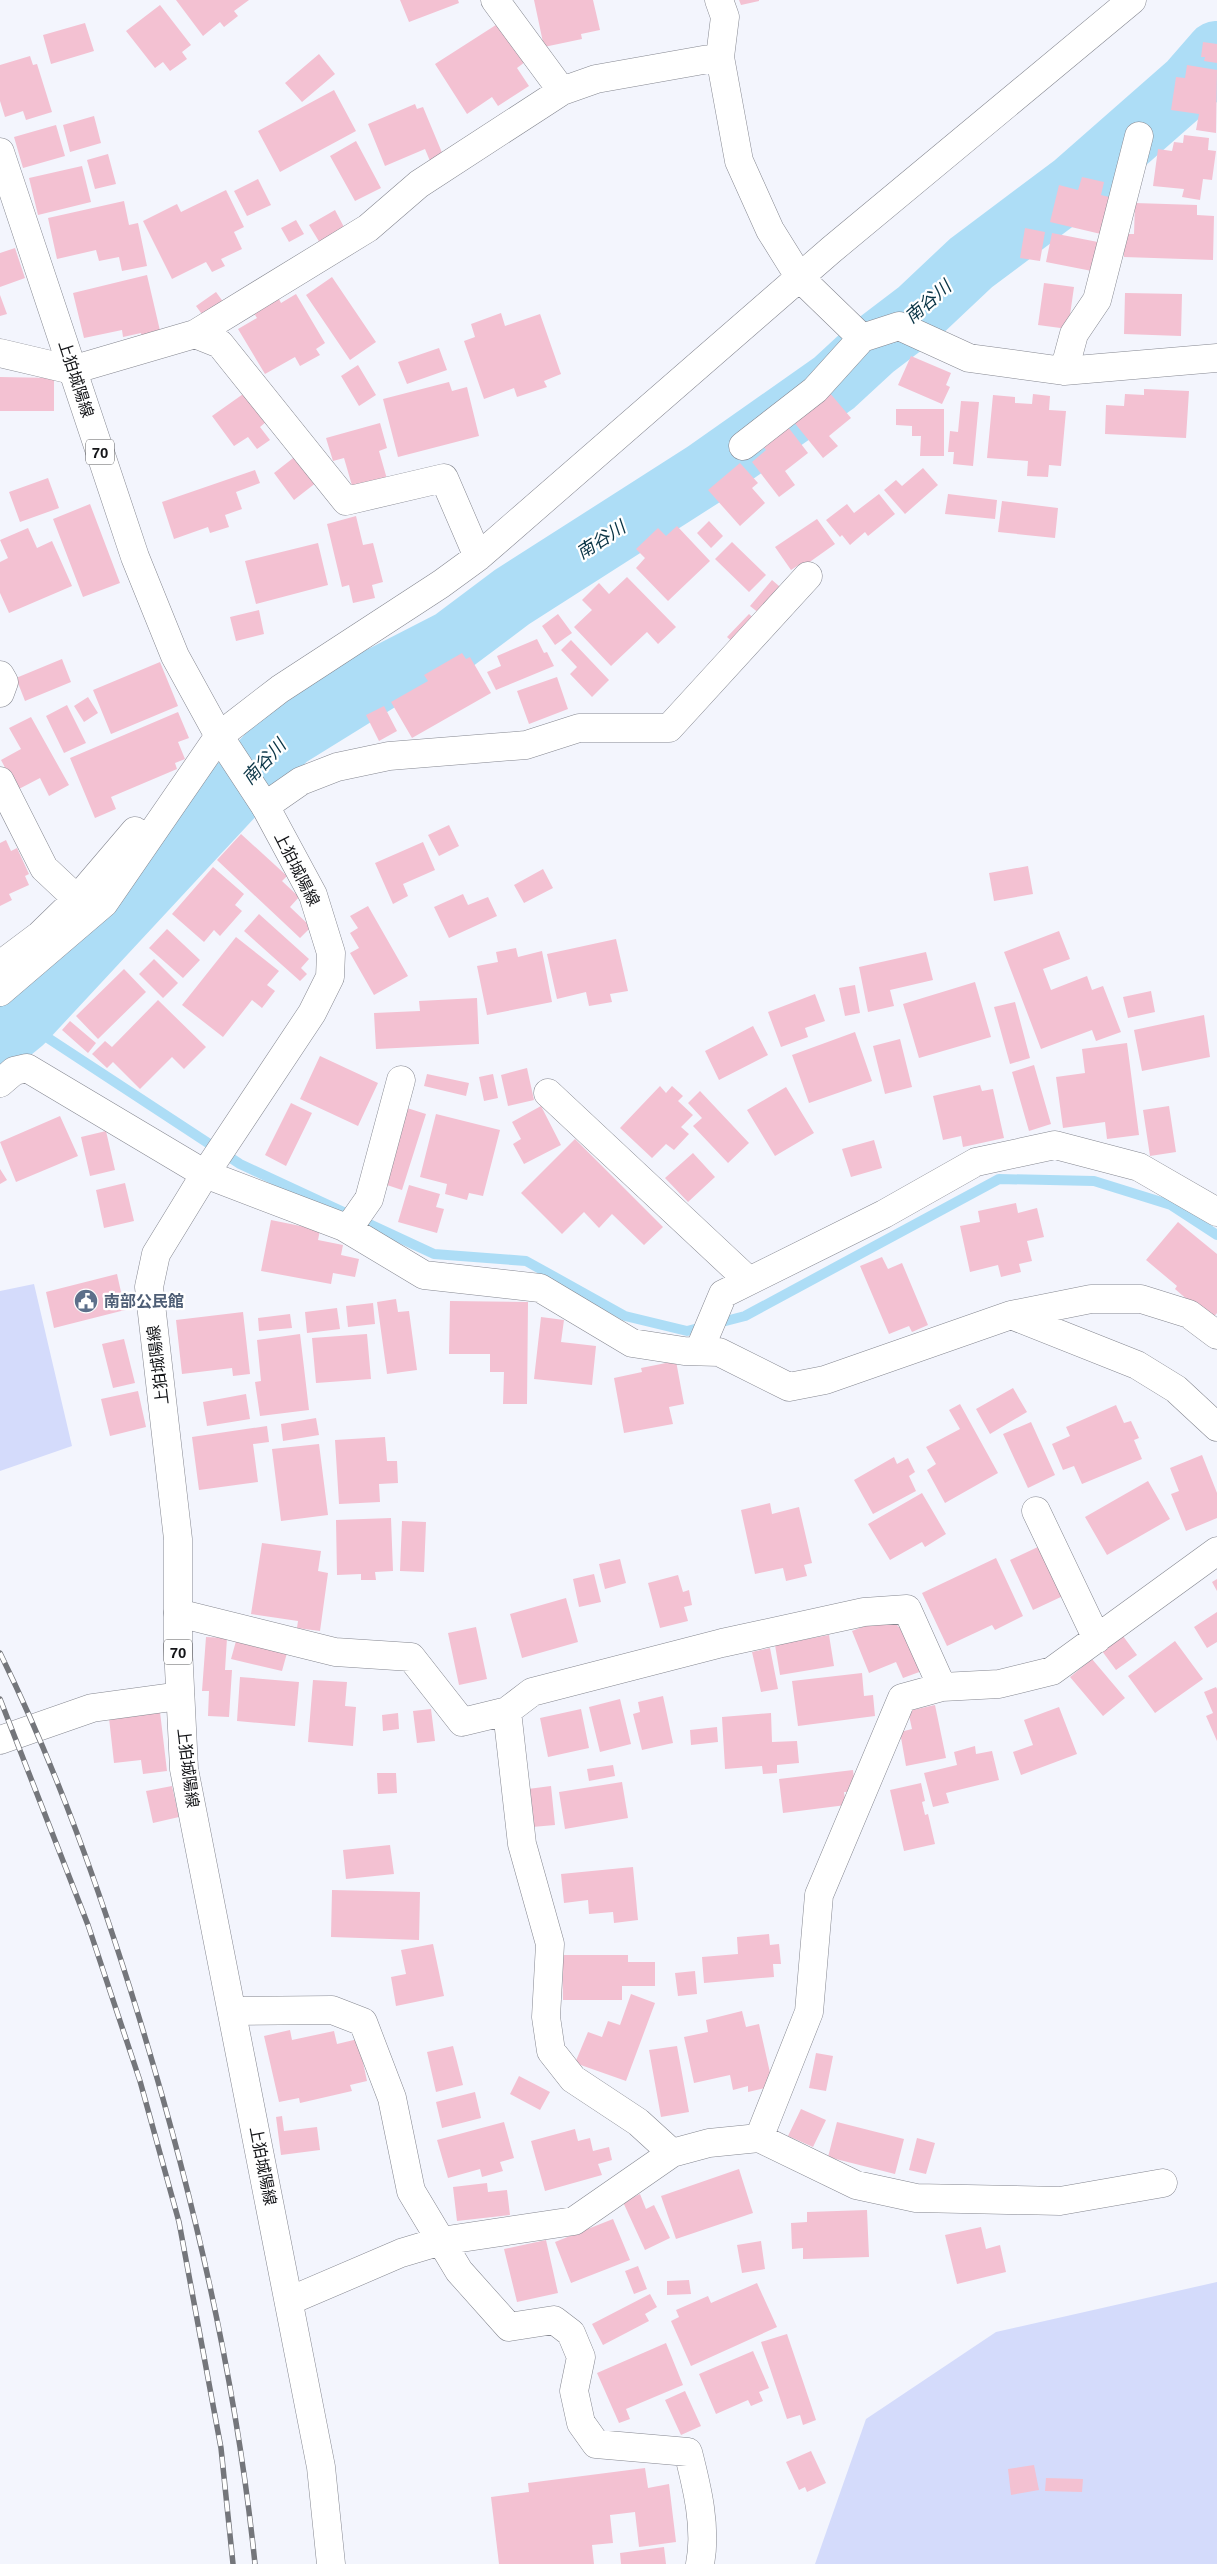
<svg xmlns="http://www.w3.org/2000/svg" width="1217" height="2564" font-family="Helvetica,'Noto Sans JP',sans-serif">
  <style>
    .green { fill: #d4dbfb }
    .lines { fill: none; stroke-linecap: round; stroke-linejoin: round }
    .stream { stroke: #adddf6; stroke-width: 10 }
    .river { stroke: #adddf6; stroke-width: 64 }
    .building { fill: #f3c1d2 }
    .street-casing { stroke: #858790; stroke-width: 29 }
    .primary-casing { stroke: #858790; stroke-width: 29 }
    .street { stroke: #fff; stroke-width: 28 }
    .primary { stroke: #fff; stroke-width: 28 }
    .rail-casing { stroke: #74767b; stroke-width: 5.5 }
    .rail { stroke: #fff; stroke-width: 4; stroke-dasharray: 11; stroke-linecap: butt }
    .labels { text-anchor: middle; dominant-baseline: central; stroke-width: 4.5; stroke-linejoin: round; paint-order: stroke }
    .shield { fill: #fff; stroke: #5a5b5d; stroke-width: 1 }
    .shield-label { font-size: 15px; font-weight: bold; fill: #141518 }
    .street-label { font-size: 16px; fill: #141518; stroke: #fff }
    .service-label { font-size: 16px; font-weight: bold; fill: #4e5e75; stroke: #fff; text-anchor: start }
    .water-label { font-size: 18px; font-style: italic; fill: #093445; stroke: #fff }
  </style>
  <rect width="100%" height="100%" fill="#f3f5fd"/>
  <path class="green" d="M34 1284 72 1446 0 1471V1291Z
    M1217 2282V2564H815L866 2419 996 2332Z"/>
  <g class="lines">
    <path class="stream" d="M22 1021 240 1164 434 1254 526 1261 625 1316 687 1331 745 1316 999 1179 1094 1181 1171 1205 1217 1235"/>
    <path class="river" d="M0 1039 22 1021 286 737 378 680 452 642 512 597 706 473 834 383 873 347 919 312 971 263 1075 185 1190 84 1217 53"/>
  </g>
  <path class="building" d="M176 0H249L234 11 238 16 224 27 220 22 203 36Z
    M400 0H458L459 3 409 22Z
    M534 0H593L600 30 581 34 582 39 544 47Z
    M739 0H759V1L741 5Z
    M160 5 191 45 182 52 187 59 170 71 163 62 155 68 126 31Z
    M85 23 94 51 51 64 43 35Z
    M499 23 525 62 517 68 529 86 498 106 492 97 467 114 435 64Z
    M1203 42 1217 44V63L1204 61 1205 57H1201Z
    M319 54 335 74 302 102 285 83Z
    M30 56 33 65 37 64 52 112 26 120 23 111 5 117 0 101V65Z
    M1187 65 1217 70 1216 133 1196 130 1199 114 1171 110 1176 77 1185 78Z
    M334 90 356 131 280 172 258 131Z
    M415 104 417 109 423 107 443 155 430 161 425 149 385 166 368 124Z
    M94 116 101 143 70 152 63 125Z
    M56 125 65 156 23 168 14 137Z
    M1184 135 1209 138 1208 150 1216 151 1212 180 1203 179 1200 200 1182 197 1184 189 1153 186 1158 149 1172 151 1174 142 1183 143Z
    M356 141 381 188 355 201 330 156Z
    M108 154 116 184 95 189 87 160Z
    M82 166 91 202 38 215 29 178Z
    M1082 177 1104 182 1101 195 1113 198 1105 235 1050 222 1059 185 1078 190Z
    M258 179 271 205 247 216 234 191Z
    M226 190 244 227 234 232 242 249 221 259 225 266 212 272 206 262 172 279 143 221 177 204 181 212Z
    M124 201 129 225 138 223 147 266 122 271 119 257 99 261 96 250 57 259 48 218Z
    M1135 203 1197 205V215L1214 216 1213 260 1124 257V234H1134Z
    M335 210 345 229 320 243 309 225Z
    M296 220 304 234 289 242 281 228Z
    M1025 228 1045 232 1040 261 1020 258Z
    M1052 233 1103 243 1097 272 1046 262Z
    M15 248 25 278 0 287V253Z
    M147 275 161 335 143 340 141 333 123 337 122 330 84 338 73 293Z
    M332 277 376 342 350 360 306 295Z
    M1044 283 1074 287 1068 329 1038 325Z
    M216 292 224 303 204 317 196 306Z
    M1125 293 1182 294 1181 336 1124 334Z
    M296 294 325 343 316 349 320 355 300 366 295 357 265 374 238 329 257 318 252 310 277 295 281 303Z
    M0 295 7 314 0 316Z
    M501 313 505 326 540 314 561 374 544 381 547 387 517 397 514 388 484 399 464 341 475 337 471 324Z
    M439 348 447 370 407 384 398 362Z
    M911 356 951 373 946 385 950 387 942 404 898 385Z
    M358 365 376 395 359 406 341 376Z
    M0 377 54 378V411H0Z
    M449 382 452 391 467 387 479 436 398 457 383 399Z
    M1144 389 1189 391 1186 438 1105 434 1106 405 1124 406 1125 394 1144 395Z
    M246 392 267 421 260 427 270 440 257 449 248 437 234 446 212 416Z
    M829 392 851 418 829 436 838 446 823 458 793 421Z
    M1033 394 1050 396 1049 410 1066 411 1061 466 1049 465 1048 477 1027 476 1028 461 987 458 993 395 1015 397V403L1032 404Z
    M961 401 979 402 973 466 953 464 954 452H948L950 431 958 432Z
    M896 409H944V456H920L921 436H912V426L896 425Z
    M380 423 387 448 379 451 387 479 353 489 344 458 333 461 326 438Z
    M788 427 808 453 785 471 795 485 779 497 752 462 766 450 763 446Z
    M297 455 317 482 294 500 274 473Z
    M740 463 758 483 752 488 765 503 740 526 708 490Z
    M923 468 938 485 905 514 884 490 896 480 902 486Z
    M255 470 260 483 236 492 242 509 225 515 229 527 210 533 208 527 174 539 162 502Z
    M48 478 59 508 20 522 9 492Z
    M879 494 895 514 868 536 865 532 850 545 842 535 840 537 826 520 847 504 854 513Z
    M948 494 997 500 995 519 945 514Z
    M1002 501 1058 508 1055 538 998 532Z
    M90 504 120 583 83 597 53 519Z
    M356 516 363 545 373 543 383 582 372 585 375 598 353 603 349 585 342 587 327 524Z
    M817 519 835 544 804 566 802 563 791 570 775 547Z
    M709 521 723 536 711 548 697 533Z
    M677 526 710 561 668 601 636 568 645 558 636 549 658 528 666 536Z
    M28 528 37 548 52 541 72 586 9 613 0 593V562L8 558 0 540Z
    M732 542 766 575 749 592 715 559Z
    M318 543 328 585 256 604 245 561Z
    M627 577 676 627 658 644 647 632 611 666 574 627 592 610 582 600 599 583 609 594Z
    M772 580 786 592 764 617 750 606Z
    M259 610 264 634 236 641 230 617Z
    M558 614 572 633 555 645 542 626Z
    M749 614 758 622 736 645 727 637Z
    M537 639 544 653 547 652 554 666 496 690 487 672 501 666 497 656Z
    M571 640 609 680 592 697 570 674 577 667 561 650Z
    M462 653 466 659 470 657 491 693 412 738 391 702 428 681 424 675Z
    M62 659 71 682 25 701 16 678Z
    M160 662 178 706 111 734 93 690Z
    M557 677 568 709 529 724 517 691Z
    M88 697 98 713 84 722 74 706Z
    M67 705 86 743 64 753 46 716Z
    M384 706 397 731 379 741 366 715Z
    M178 712 189 738 178 742 185 759 175 763 177 769 111 797 116 809 95 818 70 758Z
    M31 717 69 785 49 796 40 778 17 790 1 760 21 749 9 728Z
    M449 825 459 846 439 856 428 835Z
    M241 834 287 876 282 881 299 897 290 907 311 927 300 938 217 860Z
    M6 840 11 851 17 848 29 874 25 876 29 885 9 894 12 900 0 906V843Z
    M423 842 435 870 403 884 408 896 393 904 375 863Z
    M1028 866 1033 894 994 901 989 873Z
    M213 867 244 894 235 905 242 911 220 936 214 930 204 942 172 914Z
    M543 869 553 888 524 903 514 885Z
    M463 894 468 905 488 897 497 916 449 938 434 907Z
    M368 906 408 976 374 995 350 953 359 948 350 933 358 928 350 916Z
    M259 914 309 959 301 968 307 974 300 981 244 931Z
    M167 929 200 960 183 978 149 948Z
    M1059 931 1070 959 1043 969 1051 990 1087 976 1092 990 1103 986 1121 1032 1096 1041 1092 1030 1041 1049 1004 952Z
    M236 937 279 971 267 985 275 991 262 1008 252 1000 223 1037 182 1005Z
    M616 939 628 991 610 994 612 1002 589 1006 586 992 557 999 547 954Z
    M516 948 518 957 542 951 552 1002 487 1015 477 966 498 962 496 952Z
    M926 952 933 980 890 990 894 1006 868 1012 859 967Z
    M154 959 178 983 163 998 139 974Z
    M124 969 146 992 98 1039 76 1016Z
    M975 982 991 1037 919 1058 903 1004Z
    M855 985 860 1013 845 1016 839 988Z
    M1151 991 1155 1012 1128 1018 1123 997Z
    M815 994 825 1021 805 1028 808 1037 781 1047 768 1012Z
    M477 998 479 1044 376 1049 374 1013 420 1011 419 1001Z
    M158 1000 206 1047 184 1069 172 1057 140 1089 113 1062 107 1068 92 1054 105 1041 112 1047Z
    M1015 1002 1030 1058 1010 1064 994 1007Z
    M1204 1015 1210 1057 1142 1071 1134 1030Z
    M70 1021 96 1043 88 1053 62 1030Z
    M753 1026 768 1055 719 1080 705 1051Z
    M855 1032 872 1081 809 1103 792 1055Z
    M900 1039 912 1087 885 1094 873 1046Z
    M1127 1043 1139 1135 1107 1139 1105 1122 1063 1128 1056 1077 1085 1073 1082 1049Z
    M320 1056 378 1083 358 1126 300 1099Z
    M1034 1065 1051 1124 1029 1131 1012 1072Z
    M527 1068 534 1100 508 1106 501 1075Z
    M427 1074 469 1083 466 1096 424 1086Z
    M493 1074 498 1098 484 1101 479 1077Z
    M980 1085 982 1091 993 1089 1004 1138 963 1147 961 1136 943 1140 933 1096Z
    M660 1086 666 1093 672 1086 683 1096 678 1101 693 1115 681 1127 689 1134 674 1150 666 1144 652 1158 620 1128Z
    M786 1087 814 1133 775 1156 747 1110Z
    M700 1091 749 1143 728 1163 693 1126 702 1118 688 1103Z
    M291 1103 312 1113 286 1166 265 1155Z
    M541 1106 561 1145 524 1164 513 1144 521 1139 512 1122Z
    M1169 1106 1176 1152 1150 1156 1143 1110Z
    M407 1108 426 1114 402 1190 384 1184Z
    M436 1114 500 1130 483 1196 469 1193 467 1200 445 1194 447 1184 420 1177Z
    M60 1116 78 1156 16 1182 0 1142Z
    M106 1131 115 1170 90 1176 81 1137Z
    M575 1139 663 1227 644 1245 612 1214 599 1228 584 1212 562 1234 521 1193Z
    M874 1140 882 1168 851 1177 842 1149Z
    M693 1153 715 1177 688 1202 665 1178Z
    M0 1169 7 1180 0 1184Z
    M125 1183 134 1221 104 1228 96 1190Z
    M409 1185 440 1194 436 1207 444 1209 437 1233 398 1222Z
    M1016 1203 1018 1213 1037 1208 1044 1237 1027 1241 1032 1261 1019 1264 1021 1272 1001 1277 998 1265 970 1272 960 1226 980 1222 978 1211Z
    M271 1220 320 1230 318 1240 343 1245 341 1255 359 1259 355 1277 333 1273 331 1284 261 1271Z
    M1178 1222 1217 1254V1313L1211 1320 1175 1289 1177 1286 1146 1260Z
    M882 1257 888 1269 902 1263 928 1325 912 1332 909 1326 889 1334 860 1266Z
    M117 1274 125 1310 54 1328 46 1292Z
    M396 1299 398 1312 409 1311 417 1370 387 1374 377 1302Z
    M450 1301 528 1302 527 1404H503L504 1372H490V1354H449Z
    M373 1303 375 1324 348 1327 346 1306Z
    M337 1308 340 1329 307 1333 305 1312Z
    M243 1312 250 1374 233 1376 232 1368 182 1374 176 1320Z
    M290 1314 292 1328 259 1331 258 1318Z
    M541 1317 564 1320 561 1342 596 1346 592 1385 534 1379Z
    M300 1334 309 1410 260 1416 255 1382 261 1381 257 1340Z
    M367 1334 371 1379 316 1383 312 1338Z
    M124 1339 135 1383 113 1388 102 1344Z
    M676 1361 684 1404 669 1407 673 1424 624 1433 614 1378 642 1372 641 1368Z
    M1013 1388 1027 1412 990 1434 976 1409Z
    M138 1391 146 1427 110 1436 101 1399Z
    M246 1394 250 1419 207 1426 203 1402Z
    M960 1404 998 1473 945 1503 927 1470 936 1464 926 1447 960 1429 949 1410Z
    M1116 1405 1124 1423 1131 1421 1139 1438 1134 1440 1142 1459 1082 1484 1074 1466 1063 1470 1052 1444 1070 1436 1066 1427Z
    M316 1418 319 1435 283 1441 281 1424Z
    M1031 1422 1055 1475 1028 1488 1003 1434Z
    M267 1426 269 1442 253 1444 258 1482 199 1490 192 1437Z
    M385 1437 387 1461H397L398 1483 379 1484 380 1502 339 1504 335 1440Z
    M319 1444 328 1515 281 1521 272 1449Z
    M1202 1455 1217 1493V1518L1186 1531 1171 1494 1179 1491 1170 1468Z
    M894 1457 897 1464 908 1458 915 1472 909 1476 916 1491 873 1514 854 1480Z
    M1148 1481 1170 1519 1107 1555 1085 1517Z
    M922 1493 946 1534 925 1547 922 1542 890 1560 868 1524Z
    M770 1503 772 1514 799 1507 812 1563 804 1565 807 1576 786 1581 783 1568 755 1574 741 1510Z
    M391 1518 393 1571 375 1572 376 1580H361V1574L337 1575 336 1520Z
    M402 1521 426 1522 424 1572 400 1571Z
    M262 1543 321 1551 318 1571 328 1573 320 1631 297 1628 298 1621 251 1614Z
    M1040 1546 1063 1596 1033 1610 1010 1560Z
    M996 1558 1023 1616 995 1630 992 1625 947 1646 922 1593Z
    M620 1559 626 1583 605 1589 599 1564Z
    M594 1574 601 1602 579 1607 573 1579Z
    M678 1575 683 1592 689 1590 692 1605 684 1607 688 1621 660 1628 648 1583Z
    M1217 1579V1591L1212 1582Z
    M566 1598 578 1642 522 1658 510 1614Z
    M1217 1612V1642L1207 1648 1194 1627Z
    M880 1620 882 1625 896 1620 898 1627 903 1624 922 1671 903 1678 896 1662 869 1673 852 1631Z
    M476 1627 487 1679 459 1685 448 1633Z
    M829 1635 834 1666 780 1675 775 1645Z
    M1123 1636 1137 1655 1116 1670 1102 1651Z
    M206 1637 227 1638 225 1670H232L229 1717 208 1716 209 1691H202Z
    M236 1641 287 1653 282 1671 231 1659Z
    M1175 1641 1203 1679 1155 1713 1128 1676Z
    M770 1648 778 1689 761 1692 752 1652Z
    M1092 1659 1125 1698 1103 1716 1070 1677Z
    M862 1673 864 1696 873 1695 875 1716 798 1726 792 1681Z
    M240 1677 299 1682 295 1726 237 1721Z
    M313 1680 347 1682 345 1706 356 1707 353 1746 308 1742Z
    M1216 1687 1217 1689V1741L1206 1716 1213 1713 1204 1692Z
    M663 1696 673 1743 642 1750 633 1714 640 1712 638 1702Z
    M620 1699 631 1744 600 1752 589 1707Z
    M935 1705 946 1758 906 1766 900 1732 912 1729 908 1711Z
    M1059 1707 1077 1754 1021 1775 1013 1752 1033 1745 1024 1720Z
    M431 1709 435 1741 417 1743 413 1711Z
    M581 1709 589 1748 548 1757 540 1718Z
    M160 1712 167 1771 143 1774 141 1760 114 1763 109 1718Z
    M398 1713 399 1729 383 1731 382 1715Z
    M771 1713 772 1742 797 1741 799 1763 777 1765V1773L763 1774 762 1766 725 1769 722 1717Z
    M717 1727 718 1742 691 1745 690 1730Z
    M975 1746 976 1754 992 1751 999 1780 946 1793 949 1803 933 1807 924 1773 957 1765 954 1752Z
    M613 1765 615 1776 589 1781 587 1769Z
    M853 1770 855 1786 853 1792H844L846 1805 783 1813 779 1779Z
    M377 1773H396L397 1793 378 1794Z
    M622 1782 628 1818 565 1829 559 1792Z
    M921 1783 925 1801 922 1802 925 1815 928 1814 935 1844 904 1851 890 1790Z
    M172 1786 179 1817 153 1823 146 1791Z
    M551 1786 555 1825 532 1827 528 1789Z
    M390 1845 394 1874 346 1879 343 1850Z
    M633 1867 638 1920 614 1923 613 1912 589 1914 588 1900 564 1903 561 1874Z
    M332 1890 420 1892 419 1940 331 1937Z
    M769 1934 770 1945 779 1944 781 1964H773L774 1977 704 1983 702 1957 738 1954 737 1937Z
    M433 1944 444 1996 396 2006 391 1977 406 1974 401 1950Z
    M562 1955H628V1962H655V1986H622V2000H563Z
    M695 1971 697 1994 678 1996 675 1973Z
    M631 1994 655 2003 626 2081 575 2063 588 2032 602 2037 608 2021 620 2025Z
    M742 2011 746 2027 759 2024 773 2086 748 2092V2086L733 2090 730 2075 694 2083 684 2037 708 2032 706 2020Z
    M290 2030 292 2040 334 2031 337 2044 358 2039 367 2081 350 2085 352 2091 300 2103 299 2098 279 2102 264 2036Z
    M453 2046 463 2085 436 2092 427 2052Z
    M677 2046 689 2112 661 2117 649 2050Z
    M816 2053 833 2056 826 2091 809 2088Z
    M519 2076 550 2092 540 2110 510 2094Z
    M475 2092 481 2118 442 2128 436 2102Z
    M801 2109 826 2120 813 2147 788 2136Z
    M282 2116 284 2131 317 2127 320 2150 281 2155 276 2117Z
    M504 2122 514 2158 500 2162 503 2171 482 2177 480 2169 448 2178 437 2140Z
    M837 2122 904 2139 895 2174 828 2157Z
    M575 2129 578 2141 590 2138 593 2151 609 2147 612 2160 598 2164 602 2175 545 2191 531 2141Z
    M917 2138 935 2143 926 2174 909 2170Z
    M739 2169 753 2213 676 2239 661 2196Z
    M487 2183 488 2192 507 2190 510 2215 457 2221 453 2187Z
    M640 2194 646 2209 654 2205 670 2238 645 2250 623 2202Z
    M867 2210 869 2257 803 2259V2248L792 2249 791 2223 807 2222V2212Z
    M613 2219 630 2260 571 2283 555 2242Z
    M981 2227 986 2249 1000 2245 1006 2272 957 2284 945 2235Z
    M546 2240 558 2293 517 2302 504 2249Z
    M761 2241 765 2269 742 2273 737 2245Z
    M638 2266 647 2289 634 2294 625 2271Z
    M689 2280 691 2294 667 2295V2281Z
    M757 2283 777 2327 691 2366 671 2321 679 2317 676 2310 708 2296 711 2303Z
    M650 2294 657 2307 645 2314 649 2321 603 2345 592 2324Z
    M787 2334 816 2420 803 2425 800 2415 787 2419 761 2342Z
    M666 2343 683 2385 626 2409 630 2419 619 2423 597 2373Z
    M753 2351 769 2388 759 2392 763 2401 751 2406 748 2400 716 2414 699 2374Z
    M685 2391 701 2426 681 2435 665 2400Z
    M811 2451 826 2483 807 2492 805 2487 799 2490 786 2462Z
    M1034 2465 1039 2490 1011 2495 1008 2469Z
    M645 2468 648 2488 669 2484 676 2542 639 2547 635 2512 610 2515 613 2543 592 2545 594 2564H499L491 2497 529 2492 528 2483Z
    M1046 2478 1083 2479 1082 2492 1045 2491Z
    M664 2547 666 2564H621L620 2553Z"/>
  <g class="lines">
    <g class="street-casing">
      <path id="street" d="M495 0 562 91
        M719 0 725 17 720 57 739 161 770 230 800 278 862 338
        M195 334 220 344 346 501 444 478 478 557
        M0 353 72 370 195 334 368 228 419 184 562 91 596 79 720 57
        M1064 371 1074 334 1097 300 1139 136
        M743 446 815 390 862 338 899 326 969 358 1064 371 1217 358
        M0 675 4 682 0 693
        M0 781 44 868 77 899
        M265 806 301 781 337 767 389 756 526 745 579 728H669L808 576
        M0 965 40 935 77 899 135 831
        M0 992 104 903 219 736 280 689 441 584 478 557 831 250 1132 0
        M0 1083 14 1071 27 1068 205 1174 344 1227 424 1275 540 1288 632 1343 684 1351 719 1352 789 1387 825 1380 1011 1315 1091 1299H1141L1189 1314 1217 1335
        M548 1093 749 1281
        M348 1229 369 1199 401 1080
        M1011 1315 1137 1365 1176 1389 1217 1427
        M699 1351 723 1294 884 1214 976 1162 1055 1145 1139 1167 1217 1212
        M1036 1511 1097 1639
        M178 1613 335 1652 411 1657 462 1722 507 1711 532 1692 722 1643 864 1612 907 1609 942 1687
        M507 1711 522 1844 550 1944 546 2017 551 2051 573 2079 638 2122 672 2153
        M0 1740 92 1708 180 1696
        M232 2011 332 2010 363 2022 392 2098 411 2191 459 2271 509 2327 554 2320 571 2333 581 2357 574 2391 581 2423 596 2444 688 2452C697 2487 707 2528 700 2564
        M759 2138 809 2012 819 1895 902 1698 942 1687 999 1684 1052 1671 1217 1551
        M289 2301 401 2253 441 2241 574 2221 672 2153 709 2143 759 2138 856 2185 916 2198 1060 2201 1163 2183"/>
    </g>
    <g class="primary-casing">
      <path id="primary" d="M0 152 135 557 175 656 219 736 265 806 313 895 331 953 330 977 312 1013 205 1174 156 1254 149 1287 178 1539V1647L184 1769 321 2467 331 2564"/>
    </g>
    <use href="#street" class="street"/>
    <use href="#primary" class="primary"/>
    <g class="rail-casing">
      <path id="rail" d="M0 1653C57 1769 100 1891 138 2014 193 2193 236 2377 255 2564
        M0 1699 88 1925 140 2081 179 2222 221 2448 233 2564"/>
    </g>
    <use href="#rail" class="rail"/>
  </g>
  <defs>
    <g id="civic-disc" transform="scale(1.25)"><circle r="9.5" fill="#5c6f8a" stroke="#fff"/><path d="M-.6-6.5H3V-4.5H.6V-3L4-1V1h2V6H-6V1h2V-1L-.6-3ZM-1.2 2.5V6h2.4V2.5Z" fill="#fff"/></g>
  </defs>
  <g fill-rule="evenodd">
    <use href="#civic-disc" x="86" y="1301"/>
  </g>
  <g class="labels">
    <g class="shield">
      <rect x="86" y="439.5" width="28" height="25" rx="4"/>
      <rect x="164" y="1639.5" width="28" height="25" rx="4"/>
    </g>
    <g class="shield-label">
      <text x="100" y="452">70</text>
      <text x="178" y="1652">70</text>
    </g>
    <g class="street-label">
      <text transform="translate(76 379) rotate(72)">上狛城陽線</text>
      <text transform="translate(297 869) rotate(63)">上狛城陽線</text>
      <text transform="translate(158 1365) rotate(-97)">上狛城陽線</text>
      <text transform="translate(188 1768) rotate(83)">上狛城陽線</text>
      <text transform="translate(263 2166) rotate(79)">上狛城陽線</text>
    </g>
    <g class="service-label">
      <text x="104" y="1301">南部公民館</text>
    </g>
    <g class="water-label">
      <text transform="translate(928 302) rotate(-41)">南谷川</text>
      <text transform="translate(601 540) rotate(-33)">南谷川</text>
      <text transform="translate(264 762) rotate(-47)">南谷川</text>
    </g>
  </g>
</svg>
